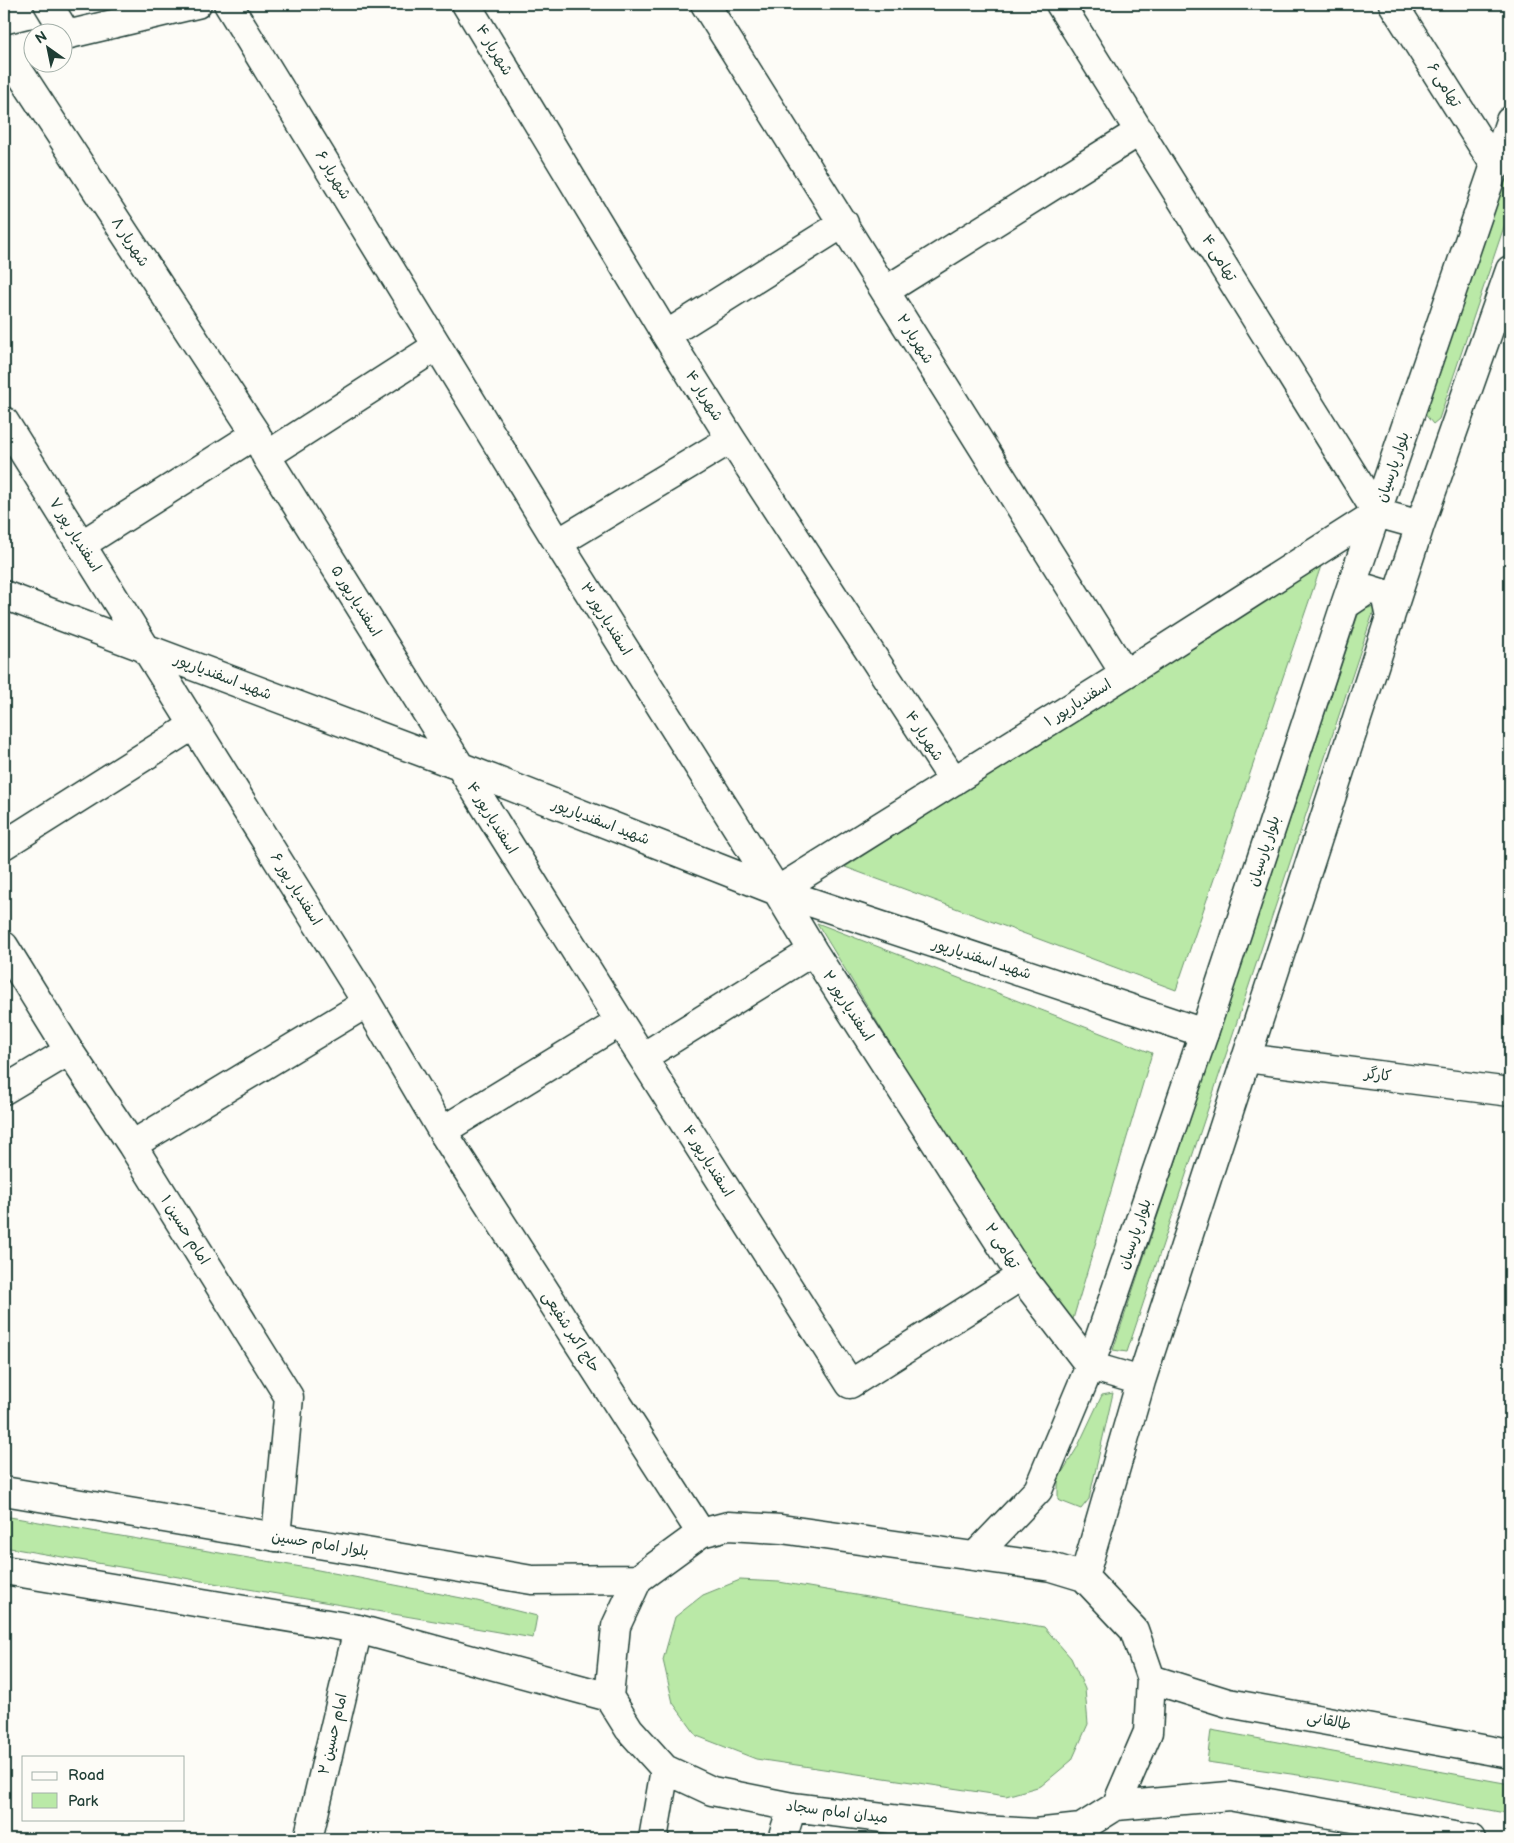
<svg xmlns="http://www.w3.org/2000/svg" width="1514" height="1843" font-family="'Balsamiq Sans','Playpen Sans Arabic',sans-serif">
  <style>
    .green { fill: #bae9a7; stroke: #6c936e }
    .lines { fill: none; stroke-linecap: round; stroke-linejoin: round }
    .street-casing { stroke: #1f3d34; stroke-width: 31 }
    .secondary-casing { stroke: #1f3d34; stroke-width: 31 }
    .street { stroke: #fdfcf7; stroke-width: 28 }
    .secondary { stroke: #fdfcf7; stroke-width: 28 }
    .labels { text-anchor: middle; dominant-baseline: central; stroke-width: 4; stroke-linejoin: round; paint-order: stroke }
    .street-label { font-size: 15px; fill: #1f3d34; stroke: #fdfcf7 }
  </style>
  <rect width="100%" height="100%" fill="#fdfcf7"/>
  <filter id="ink" filterUnits="userSpaceOnUse"><feTurbulence type="fractalNoise" baseFrequency=".02" numOctaves="2"/><feDisplacementMap in="SourceGraphic" scale="10" xChannelSelector="R" yChannelSelector="G"/><feConvolveMatrix kernelMatrix="1 2 1 2 8 2 1 2 1" color-interpolation-filters="sRGB"/></filter>
  <g filter="url(#ink)">
    <path class="green" d="M1510 161V209L1439 419 1433 424 1424 413Z
      M1322 563 1176 990 845 867Z
      M1375 607 1127 1352 1113 1350 1360 609Z
      M817 923 1152 1053 1068 1336Z
      M1113 1393 1089 1499 1081 1509 1058 1500V1479L1077 1448 1102 1395Z
      M4 1516 313 1569 477 1601 537 1616 533 1638 4 1547Z
      M740 1580 779 1582 1044 1627 1071 1658 1085 1689 1088 1724 1072 1760 1041 1786 1006 1796 756 1759 697 1736 673 1703 663 1660 675 1617 703 1595Z
      M1211 1730 1510 1784V1814L1319 1778 1207 1762Z"/>
    <g class="lines">
      <g class="street-casing">
        <path id="street" d="M48 4 67 35
          M228 4 558 543 777 891 813 951 1021 1276 1090 1366
          M466 4 666 335 731 439 954 781
          M705 4 1125 674
          M1393 4 1496 167
          M62 36 197 4
          M4 50 32 43
          M5 50 256 434 266 456 620 1022 850 1384 1021 1276
          M885 291 1140 131
          M666 335 844 223
          M4 421 367 1003 442 1131 701 1533
          M266 456 437 346
          M558 543 731 439
          M81 545 256 434
          M4 595 459 766 777 891 1204 1033
          M4 845 194 725
          M777 891 1125 674 1377 513 1060 4
          M4 946 69 1051 132 1145 289 1397 276 1537
          M643 1057 813 951
          M4 1090 69 1051
          M442 1131 620 1022
          M132 1145 367 1003
          M308 1839 358 1629"/>
      </g>
      <g class="secondary-casing">
        <path id="secondary" d="M1377 513 1420 525
          M1345 605 1369 589 1385 594 1390 618
          M1246 1058 1510 1092
          M1090 1366 1141 1381
          M4 1491 532 1580 638 1579
          M728 1526 781 1529 1051 1567 1084 1577 1134 1630 1151 1679 1148 1732 1116 1806 1081 1828 1035 1833 982 1830 792 1807 712 1791 665 1769 629 1729 609 1697 616 1626 638 1579 701 1533Z
          M975 1556 1038 1490 1090 1366 1204 1033 1345 605 1510 121
          M4 1570 358 1629 609 1697
          M1084 1577 1141 1381 1420 525 1510 270
          M1151 1679 1228 1703 1510 1754
          M1116 1806 1229 1796 1471 1839
          M653 1839 665 1769
          M782 1839 792 1807"/>
      </g>
      <use href="#street" class="street"/>
      <use href="#secondary" class="secondary"/>
    </g>
  </g>
  <g class="labels">
    <g class="street-label">
      <text transform="translate(494 50) rotate(59)">شهریار ۴</text>
      <text transform="translate(1444 85) rotate(58)">تهامی ۶</text>
      <text transform="translate(333 175) rotate(59)">شهریار ۶</text>
      <text transform="translate(130 242) rotate(57)">شهریار ۸</text>
      <text transform="translate(1219 258) rotate(58)">تهامی ۴</text>
      <text transform="translate(915 339) rotate(58)">شهریار ۲</text>
      <text transform="translate(704 396) rotate(58)">شهریار ۴</text>
      <text transform="translate(1393 467) rotate(-71)">بلوار پارسیان</text>
      <text transform="translate(75 535) rotate(58)">اسفندیار پور ۷</text>
      <text transform="translate(356 601) rotate(58)">اسفندیارپور ۵</text>
      <text transform="translate(606 619) rotate(58)">اسفندیارپور ۳</text>
      <text transform="translate(223 677) rotate(21)">شهید اسفندیارپور</text>
      <text transform="translate(1078 703) rotate(-32)">اسفندیارپور ۱</text>
      <text transform="translate(924 736) rotate(57)">شهریار ۴</text>
      <text transform="translate(492 818) rotate(58)">اسفندیارپور ۴</text>
      <text transform="translate(601 822) rotate(21)">شهید اسفندیارپور</text>
      <text transform="translate(1264 851) rotate(-72)">بلوار پارسیان</text>
      <text transform="translate(296 889) rotate(58)">اسفندیار پور ۶</text>
      <text transform="translate(982 959) rotate(18)">شهید اسفندیارپور</text>
      <text transform="translate(848 1006) rotate(57)">اسفندیارپور ۲</text>
      <text transform="translate(1378 1075) rotate(7)">کارگر</text>
      <text transform="translate(708 1161) rotate(58)">اسفندیارپور ۴</text>
      <text transform="translate(185 1230) rotate(58)">امام حسین ۱</text>
      <text transform="translate(1135 1234) rotate(-71)">بلوار پارسیان</text>
      <text transform="translate(1002 1246) rotate(57)">تهامی ۲</text>
      <text transform="translate(571 1332) rotate(57)">حاج اکبر شفیعی</text>
      <text transform="translate(320 1544) rotate(9)">بلوار امام حسین</text>
      <text transform="translate(1329 1721) rotate(10)">طالقانی</text>
      <text transform="translate(333 1734) rotate(-77)">امام حسین ۲</text>
      <text transform="translate(837 1812) rotate(7)">میدان امام سجاد</text>
    </g>
  </g>
  <rect width="1514" height="1843" fill="none" stroke="#fdfcf7" stroke-width="20"/>
  <rect x="10" y="10" width="1494" height="1823" fill="none" stroke="#1f3d34" stroke-width="2" filter="url(#ink)"/>
  <rect x="22" y="1756" width="162" height="65" fill="#fdfcf7" stroke="#a4b0a9"/>
  <rect x="32" y="1772" width="25" height="8" fill="#fdfcf7" stroke="#a4b0a9"/>
  <text x="68" y="1780" font-size="15" fill="#1f3d34">Road</text>
  <rect x="32" y="1793" width="25" height="15" fill="#bae9a7" stroke="#a4b0a9"/>
  <text x="68" y="1806" font-size="15" fill="#1f3d34">Park</text>
  <g transform="translate(48 48) rotate(327)"><circle r="24" fill="#fdfcf7" stroke="#a4b0a9"/>
  <path d="M0-4L9 19L0 12L-9 19Z" fill="#1f3d34"/>
  <text y="-8" font-size="14" font-weight="bold" text-anchor="middle" fill="#1f3d34">N</text>
  </g>
</svg>
